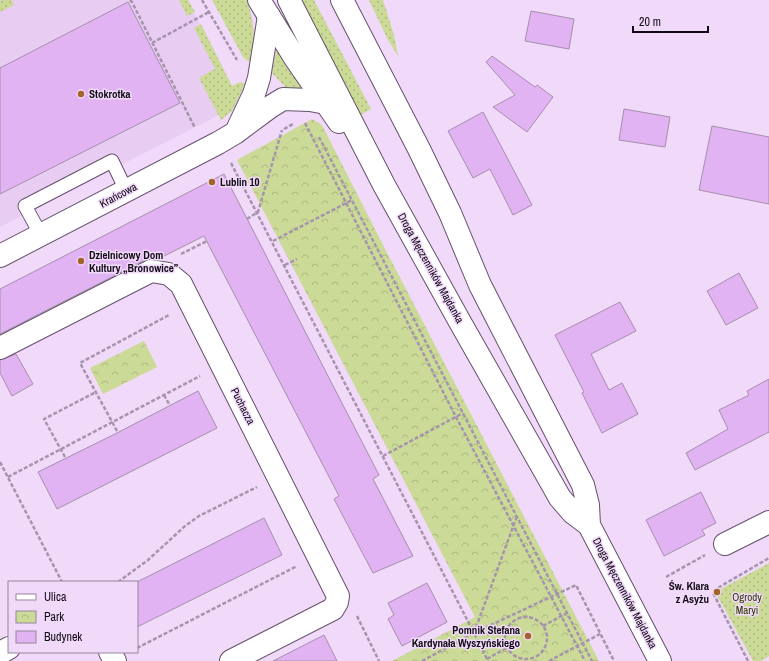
<svg xmlns="http://www.w3.org/2000/svg" width="769" height="661" font-family="'Archivo Narrow',sans-serif">
  <style>
    .built { fill: #e8ccf1 }
    .grass { fill: url(#grass-dots) }
    .park { fill: url(#park-crowns) }
    .building { fill: #e2b3f2; stroke: #a48fac }
    .lines { fill: none; stroke-linecap: round; stroke-linejoin: round }
    .service-casing { stroke: #65516c; stroke-width: 15 }
    .minor-casing { stroke: #65516c; stroke-width: 24 }
    .tertiary-casing { stroke: #65516c; stroke-width: 24 }
    .path { stroke: #a594ac; stroke-width: 2.5; stroke-dasharray: 4 2; stroke-linecap: butt }
    .service { stroke: #fff; stroke-width: 13 }
    .minor { stroke: #fff; stroke-width: 22 }
    .tertiary { stroke: #fff; stroke-width: 22 }
    .poi-dot { fill: #a3642c; stroke: #f0d9f9; stroke-width: 1.5 }
    .labels { text-anchor: middle; dominant-baseline: central; stroke-width: 3; stroke-linejoin: round; paint-order: stroke }
    .poi-label { font-size: 11px; font-weight: bold; fill: #110a14; stroke: #f0d9f9; text-anchor: start }
    .street-label { font-size: 11px; fill: #110a14; stroke: #f0d9f9 }
    .park-label { font-size: 11px; fill: #313900; stroke: #f0d9f9 }
  </style>
  <defs>
    <pattern id="grass-dots" width="8" height="8" patternUnits="userSpaceOnUse"><rect width="8" height="8" fill="#cbda97"/><path d="M2 2h.1M6 6h.1" fill="none" stroke="#adba81" stroke-width="1.8" stroke-linecap="round"/></pattern>
    <pattern id="park-crowns" width="20" height="18" patternUnits="userSpaceOnUse"><rect width="20" height="18" fill="#cbda97"/><path d="M2 6a3 3 0 1 1 6 0M12 15a3 3 0 1 1 6 0" fill="none" stroke="#adba81"/></pattern>
  </defs>
  <rect width="100%" height="100%" fill="#f0d9f9"/>
  <path class="built" d="M2 0H188L240 104 0 227V1Z"/>
  <path class="grass" d="M2 0H12L14 5 0 12V1Z
    M179 0H188L195 12 187 16Z
    M212 0H247C255 25 255 39 253 65L243 57Z
    M301 0H314L371 109 360 115Z
    M369 0H383L394 35 398 56 387 38Z
    M201 24 232 86 240 82 245 84 232 111 221 120 199 78 215 69 194 28Z
    M277 46 303 88 288 90 272 73Z
    M769 563V656L761 661H753L718 597 719 590Z"/>
  <path class="park" d="M312 119 322 125 381 241 599 661H392L475 617 237 160Z
    M144 341 157 367 103 394 90 368Z"/>
  <path class="building" d="M128 2 180 103 0 194V68Z
    M531 11 574 19 569 49 525 41Z
    M492 56 535 87 537 85 553 97 527 132 493 107 515 95 486 62Z
    M624 109 670 117 665 147 619 140Z
    M483 112 532 205 513 215 490 169 473 178 448 131Z
    M712 126 769 137V204L699 190Z
    M224 174 379 475 373 479 413 556 373 573 334 499 339 496 204 236 158 259 145 260 0 334V289Z
    M739 273 758 308 726 325 707 291Z
    M620 302 636 331 591 354 609 390 622 383 638 414 602 433 582 393 584 392 555 335Z
    M16 354 33 384 12 396 0 373V360Z
    M769 379V433V432L695 470 686 453 728 429 719 410 749 395 747 391Z
    M198 391 217 428 57 509 38 472 115 434Z
    M701 492 716 523 702 530 705 535 664 556 646 520Z
    M264 518 282 555 137 627V582Z
    M427 583 447 622 402 646 388 619 394 615 388 603Z
    M324 635 337 661H273Z"/>
  <g class="lines">
    <g class="service-casing">
      <path id="service" d="M41 235 25 206 112 161 126 190"/>
    </g>
    <g class="minor-casing">
      <path id="minor" d="M238 128 254 94 259 78 269 16
        M0 256 218 143 235 133 270 107 283 99 310 100 326 103
        M0 348 151 271 169 274 181 284 338 596 337 602 333 609 231 661
        M725 544 769 522
        M110 652 115 661
        M0 653 9 648"/>
    </g>
    <g class="tertiary-casing">
      <path id="tertiary" d="M259 0 295 58 339 122
        M289 0 384 185 460 322 560 498 573 513 589 525
        M342 0 419 149 450 213 480 285 500 324 583 485 588 505 589 525 660 661"/>
    </g>
    <path class="path" d="M130 0 132 2 195 128
      M202 0 237 60
      M152 43 209 12
      M305 123 456 417 585 661
      M284 129 293 124
      M319 137 592 661
      M231 163 474 633
      M247 219 258 212 282 130
      M273 241 352 200
      M181 254 207 241
      M285 265 297 259
      M164 395 169 404
      M117 431 80 363 169 315
      M383 456 463 413
      M65 457 44 419 96 392
      M0 462 62 582
      M8 477 200 376
      M666 577 705 555
      M118 582 148 560 185 526 199 516 257 487
      M357 616 379 661
      M505 638a21 21 0 1 1 42 0a21 21 0 1 1-42 0Z
      M543 626 567 613
      M474 633 576 585 614 661
      M474 633 517 516
      M137 648 297 566
      M487 659 508 647
      M422 661 474 633 488 661
      M549 661 600 634
      M748 661 713 593 716 589 769 558"/>
    <use href="#service" class="service"/>
    <use href="#minor" class="minor"/>
    <use href="#tertiary" class="tertiary"/>
  </g>
  <g class="poi-dot">
    <circle cx="81" cy="94" r="4"/>
    <circle cx="212" cy="182" r="4"/>
    <circle cx="81" cy="261" r="4"/>
    <circle cx="717" cy="592" r="4"/>
    <circle cx="528" cy="636" r="4"/>
  </g>
  <g class="labels">
    <g class="poi-label">
      <text x="89" y="94">Stokrotka</text>
      <text x="220" y="182">Lublin 10</text>
      <text x="89" y="255">Dzielnicowy Dom<tspan x="89" dy="13">Kultury „Bronowice”</tspan></text>
      <text x="709" y="586" text-anchor="end">Św. Klara<tspan x="709" dy="13">z Asyżu</tspan></text>
      <text x="520" y="630" text-anchor="end">Pomnik Stefana<tspan x="520" dy="13">Kardynała Wyszyńskiego</tspan></text>
    </g>
    <g class="street-label">
      <text transform="translate(118 195) rotate(-28)">Krańcowa</text>
      <text transform="translate(431 268) rotate(61)">Droga Męczenników Majdanka</text>
      <text transform="translate(243 406) rotate(63)">Puchacza</text>
      <text transform="translate(625 593) rotate(62)">Droga Męczenników Majdanka</text>
    </g>
    <g class="park-label">
      <text x="747" y="597">Ogrody<tspan x="747" dy="13">Maryi</tspan></text>
    </g>
  </g>
  <rect x="8" y="581" width="130" height="72" fill="#f0d9f9" stroke="#97869d"/>
  <rect x="16" y="594" width="20" height="6" fill="#ffffff" stroke="#97869d"/>
  <text x="44" y="601" font-size="12" fill="#110a14">Ulica</text>
  <rect x="16" y="611" width="20" height="12" fill="url(#park-crowns)" stroke="#97869d"/>
  <text x="44" y="621" font-size="12" fill="#110a14">Park</text>
  <rect x="16" y="631" width="20" height="12" fill="#e2b3f2" stroke="#97869d"/>
  <text x="44" y="641" font-size="12" fill="#110a14">Budynek</text>
  <path d="M633 26v6h75v-6" fill="none" stroke="#110a14" stroke-width="2"/>
  <text x="639" y="26" font-size="12" fill="#110a14" stroke="#f0d9f9" stroke-width="3" paint-order="stroke">20 m</text>
</svg>
